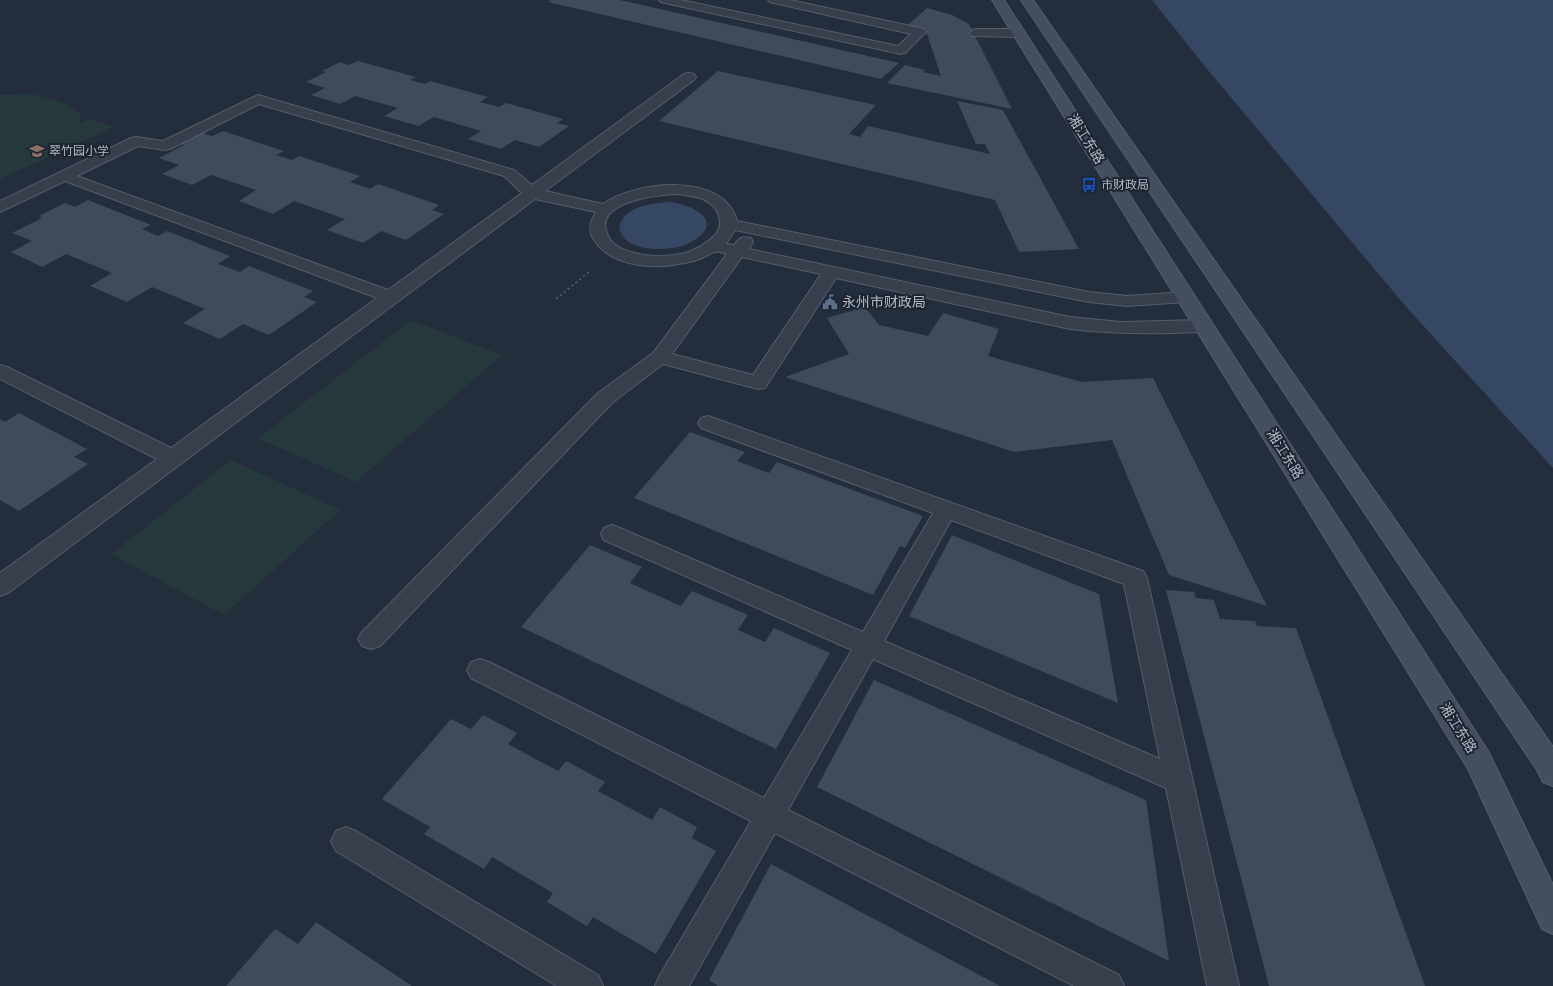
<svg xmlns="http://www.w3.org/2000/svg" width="1553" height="986" font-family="'Nunito Sans','Noto Sans SC',sans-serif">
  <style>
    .green { fill: #25393d }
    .water { fill: #364763 }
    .building { fill: #3f4b5b }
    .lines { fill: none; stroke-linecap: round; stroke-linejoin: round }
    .service-casing { stroke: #555d6a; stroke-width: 2 }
    .secondary-casing { stroke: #555d6a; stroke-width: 2 }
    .path { stroke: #43565a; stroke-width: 2; stroke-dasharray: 2.5 2.5; stroke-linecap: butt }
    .service { fill: #373f4c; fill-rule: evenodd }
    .secondary { fill: #454e5f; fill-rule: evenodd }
    .labels { text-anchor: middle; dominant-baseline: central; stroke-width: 4; stroke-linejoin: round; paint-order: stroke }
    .far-poi-label { font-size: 12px; fill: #b2bac8; stroke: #1c2431; text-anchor: start }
    .street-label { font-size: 14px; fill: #b2bac8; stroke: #1c2431 }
    .poi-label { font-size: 14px; fill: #b2bac8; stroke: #1c2431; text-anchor: start }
  </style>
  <rect width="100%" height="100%" fill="#232d3c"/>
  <path class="green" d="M30 94C49 97 64 101 80 113V123L89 119 113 127 0 179V95Z
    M411 320 502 355 356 482 258 438Z
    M231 460 340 510 224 615 111 554Z"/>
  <path class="water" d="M1152 0H1553V468L1408 309 1207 69Z
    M671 202C693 206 726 220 693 241 678 251 641 253 626 240 622 236 618 230 620 224 627 205 654 203 671 202Z"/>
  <path class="building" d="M551 0H620L899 63 881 79 548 2Z
    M927 8 952 15 969 24 1012 109 887 83 905 65 925 70 923 72 941 76 926 31 908 25Z
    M358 61 416 77 410 80 425 84 430 81 488 97 480 102 499 107 506 103 563 119 557 123 569 126 539 147 515 140 501 149 468 139 481 131 434 117 418 126 384 116 398 108 355 96 340 104 311 95 325 88 306 82 326 72 322 71 340 62 349 65Z
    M718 71 876 105 849 134 860 137 868 126 990 154 985 144H976L957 101 1003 110 1079 249 1019 252 995 200 659 121Z
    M223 131 284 151 276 155 292 160 299 156 360 176 350 182 370 189 378 184 439 205 432 210 444 214 406 240 381 231 363 243 327 230 345 219 294 201 273 214 239 201 256 190 211 175 192 185 162 174 179 165 159 158 184 145 180 144 202 133 212 136Z
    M88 200 151 225 142 229 158 236 167 231 230 256 218 264 240 272 249 266 313 291 304 297 317 302 269 335 243 324 220 339 183 323 205 309 152 287 127 302 90 286 112 273 66 254 42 267 11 252 32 241 12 233 42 218 39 216 65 203 75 207Z
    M865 307 879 325 928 336 943 313 999 329 988 356 1082 382 1153 378 1267 606 1169 575 1112 440 1014 452 785 377 849 354 827 318Z
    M19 413 87 449 74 457 88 464 19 511 0 500V419L5 422Z
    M690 432 745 452 737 461 769 473 777 462 923 516 905 548 900 546 873 595 634 498Z
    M952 535 1099 594 1118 703 909 616Z
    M590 545 642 567 630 583 681 606 692 591 748 615 738 630 765 642 774 628 830 653 776 749 521 627Z
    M1166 590 1194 592 1196 598 1214 600 1220 619 1255 621 1257 626 1296 628 1425 986H1269Z
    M874 680 1146 800 1169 961 817 787Z
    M483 715 517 733 508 744 558 771 566 761 605 782 598 791 652 820 660 807 697 827 692 838 716 851 656 954 593 917 587 926 547 902 553 893 492 857 484 869 424 834 430 827 382 799 451 719 471 729Z
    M771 864 1000 986H718L709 980Z
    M316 922 412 986H226L275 929 298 944Z"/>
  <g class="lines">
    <g class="service-casing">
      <path id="service" d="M659 0H681L898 46 911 34 774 3 770 2 768 0H790L920 28 924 29 926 32 905 53 901 54 665 3 661 2Z
        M976 29H1019L1023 30 1025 33 1023 36 1019 37 972 36 970 33 972 30Z
        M689 73 694 74 696 77 694 80 545 191 603 204C635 181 724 171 737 221L1089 292 1127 296 1186 292 1192 293 1195 297 1192 301 1186 302 1127 306 1089 302 735 230 726 244 734 245C739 238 742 236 751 238L753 242 749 249 1070 317 1121 322 1204 320 1211 322 1213 326 1211 330C1199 333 1186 332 1174 333 1139 334 1105 333 1070 329L836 278 765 388 758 389 663 364 612 403 380 646 371 649 362 646 358 639 362 632 598 393 653 353 727 254C724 253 718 251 715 252 712 252 708 256 704 257 698 260 691 262 684 263 654 270 612 267 594 240 587 230 590 221 596 212L535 199 8 593 0 596V573L157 459 0 379V365L7 367 171 448 377 298 65 181 0 212V201L131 138 136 137 163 141 258 95 514 170 532 185 684 74ZM259 104 504 176 522 193 388 290 77 176 138 146 165 150 170 149ZM676 194C685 195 694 196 703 199 722 208 727 229 708 241 700 247 691 252 681 254 662 258 618 257 608 236 591 202 656 195 676 194ZM742 257 821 274 753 375 672 354Z
        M708 416 1143 571 1147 578 1239 986H1207L1166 788 873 659 788 810 1119 975 1124 986H1074L775 833 689 986H655L660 975 751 821 471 678 467 670 471 662 480 659 489 662 764 798 852 650 604 540 601 534 604 528 612 525 620 528 863 632 933 513 701 428 698 423 701 418ZM951 520 1124 584 1160 759 884 641Z
        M346 827 356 831 598 975 603 986H557L336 851 331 841 336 831Z"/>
    </g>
    <g class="secondary-casing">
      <path id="secondary" d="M992 0H1004L1488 751 1553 885V934L1542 929 1468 769Z
        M1021 0H1033L1553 747V786L1543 782 1537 770Z"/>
    </g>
    <path class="path" d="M556 299 589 272"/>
    <use href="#service" class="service"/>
    <use href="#secondary" class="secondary"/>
  </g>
  <defs>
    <g id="school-bare" transform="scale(1.2)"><path d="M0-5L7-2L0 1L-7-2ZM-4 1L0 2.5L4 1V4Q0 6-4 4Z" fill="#8d6e63" stroke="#1c2431" stroke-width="2.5" paint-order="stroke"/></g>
    <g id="bus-bare" transform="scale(1.2)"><path d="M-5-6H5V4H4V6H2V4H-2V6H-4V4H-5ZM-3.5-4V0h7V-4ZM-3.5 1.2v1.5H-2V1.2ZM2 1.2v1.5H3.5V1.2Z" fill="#1a4fb4" stroke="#1c2431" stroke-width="2.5" paint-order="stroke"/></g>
    <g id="civic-bare" transform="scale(1.2)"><path d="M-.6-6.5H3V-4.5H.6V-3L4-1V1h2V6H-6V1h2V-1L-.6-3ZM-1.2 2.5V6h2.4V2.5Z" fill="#5c6f8a" stroke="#1c2431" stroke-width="2.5" paint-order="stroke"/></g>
  </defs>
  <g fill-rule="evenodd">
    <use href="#school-bare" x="37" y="151"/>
    <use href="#bus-bare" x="1089" y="185"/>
    <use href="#civic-bare" x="830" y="302"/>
  </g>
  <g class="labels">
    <g class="far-poi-label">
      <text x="49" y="151">翠竹园小学</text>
      <text x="1101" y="185">市财政局</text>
    </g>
    <g class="street-label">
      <text transform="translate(1086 139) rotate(58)">湘江东路</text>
      <text transform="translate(1285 454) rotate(58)">湘江东路</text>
      <text transform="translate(1458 728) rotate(58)">湘江东路</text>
    </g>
    <g class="poi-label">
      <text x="842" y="302">永州市财政局</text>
    </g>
  </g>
</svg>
